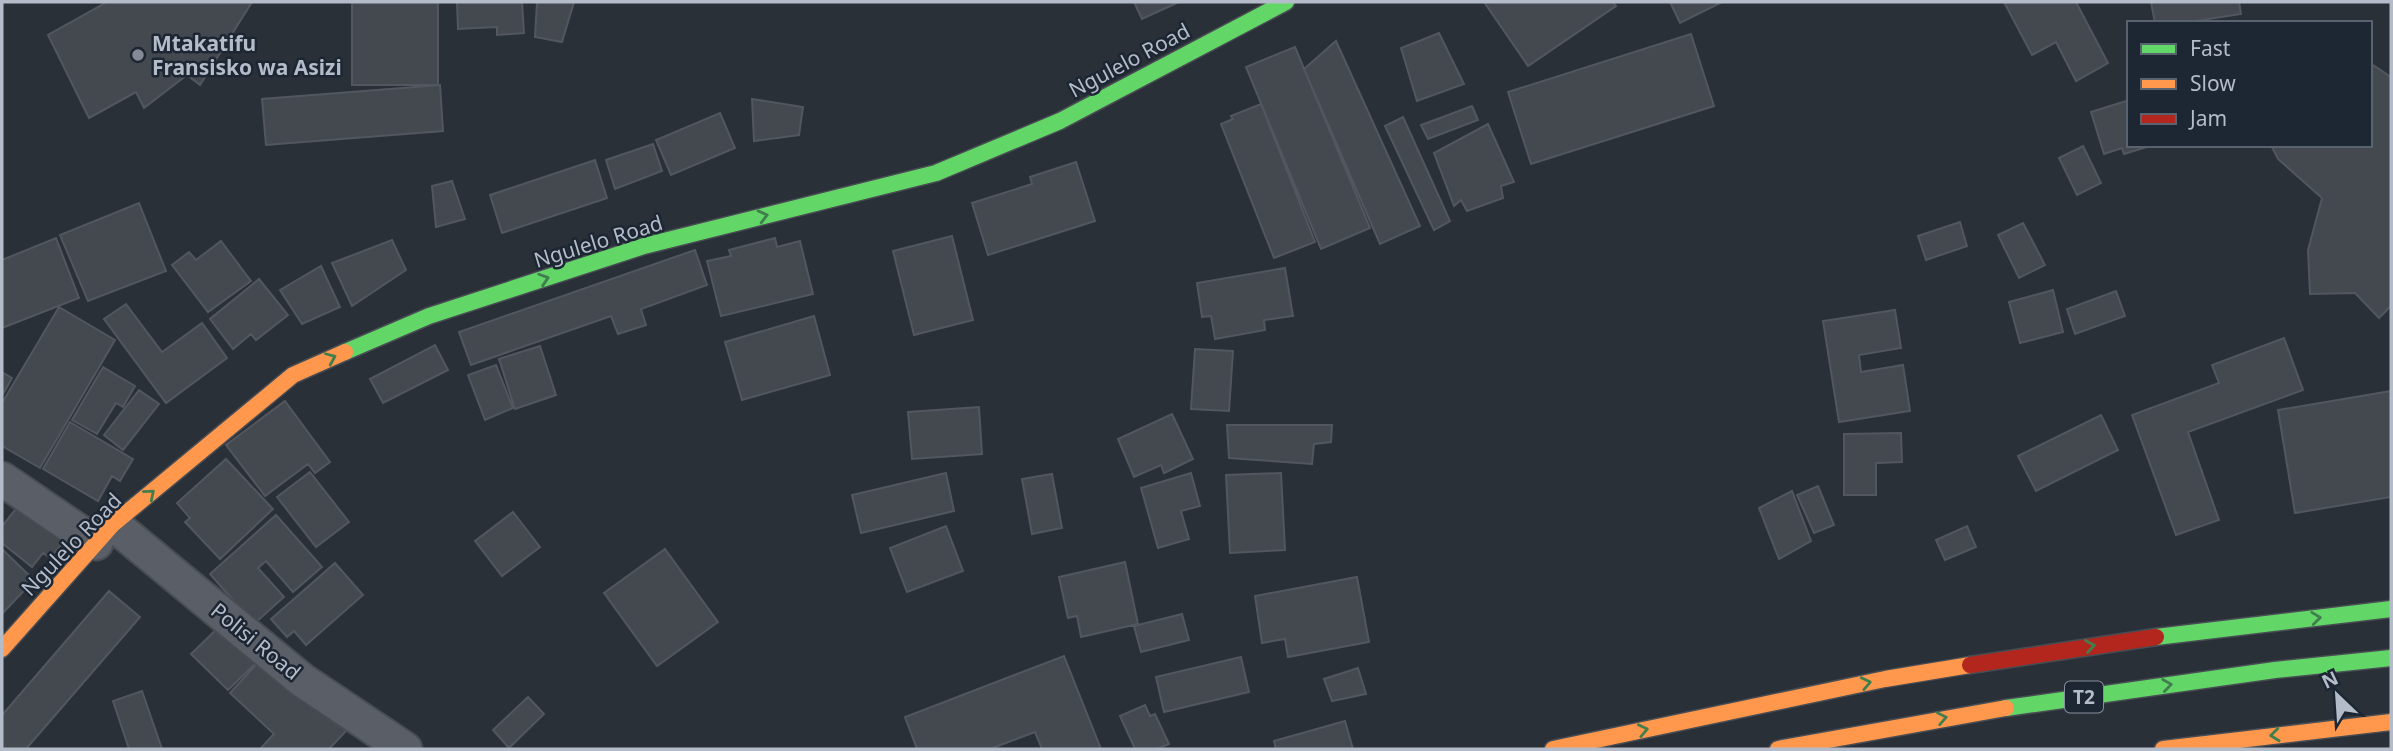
<svg xmlns="http://www.w3.org/2000/svg" width="2393" height="751" font-family="'Noto Sans',sans-serif">
  <style>
    .building { fill: #444950; stroke: #52575f; stroke-width: 2 }
    .lines { fill: none; stroke-linecap: round; stroke-linejoin: round }
    .street-casing { stroke: #484c53; stroke-width: 37 }
    .fast-casing { stroke: #484c53; stroke-width: 19 }
    .slow-casing { stroke: #484c53; stroke-width: 19 }
    .jam-casing { stroke: #484c53; stroke-width: 19 }
    .street { stroke: #5a5e66; stroke-width: 33 }
    .fast { stroke: #63d668; stroke-width: 16 }
    .slow { stroke: #ff974d; stroke-width: 16 }
    .jam { stroke: #b3261e; stroke-width: 16 }
    .oneway { stroke: #407e4e }
    .poi-dot { fill: #848b96; stroke: #1d2633; stroke-width: 2.5 }
    .labels { text-anchor: middle; dominant-baseline: central; stroke-width: 5; stroke-linejoin: round; paint-order: stroke }
    .shield { fill: #1d2633; stroke: #878f9c; stroke-width: 2 }
    .shield-label { font-size: 19px; font-weight: bold; fill: #b4bcc9 }
    .poi-label { font-size: 21px; font-weight: bold; fill: #b4bcc9; stroke: #1d2633; text-anchor: start }
    .street-label { font-size: 21px; fill: #b4bcc9; stroke: #1d2633 }
  </style>
  <rect width="100%" height="100%" fill="#2a3038"/>
  <path class="building" d="M107 2H252L200 85 187 75 144 108 136 92 89 118 48 35Z
    M352 2H438V85H352Z
    M457 2H522L524 33 497 35V27L458 29Z
    M537 2H574L562 42 535 37Z
    M1134 2H1179L1142 19Z
    M1484 2H1613L1616 6 1528 66Z
    M1670 2H1722L1680 23Z
    M2004 2H2076L2108 63 2076 81 2056 42 2032 55Z
    M2151 2H2239L2241 14 2183 23H2155Z
    M1439 33 1464 84 1417 101 1401 48Z
    M1691 34 1714 106 1531 164 1508 92Z
    M1336 41 1420 226 1380 244 1304 69Z
    M1295 47 1370 228 1321 249 1246 67Z
    M2370 63 2391 77V306L2379 318 2355 293 2310 294 2308 250 2322 198 2278 159 2271 145H2370Z
    M440 85 443 131 266 145 262 99Z
    M752 99 803 107 799 135 754 141Z
    M2129 100V145L2150 146 2124 154 2122 148 2104 154 2091 112Z
    M1261 104 1315 242 1274 258 1221 124 1233 119 1231 116Z
    M1472 106 1478 120 1428 139 1421 125Z
    M720 113 735 148 671 175 656 140Z
    M1403 117 1450 221 1434 230 1385 126Z
    M1488 124 1514 182 1501 186 1503 198 1467 211 1461 200 1454 206 1434 153Z
    M653 144 662 171 615 189 606 160Z
    M2083 146 2101 183 2077 195 2059 158Z
    M595 160 607 198 502 233 490 195Z
    M1076 162 1095 221 988 255 972 203 1032 184 1030 177Z
    M452 181 465 219 436 227 432 186Z
    M139 203 166 271 88 301 60 235Z
    M1960 222 1967 246 1926 260 1918 236Z
    M2023 223 2045 265 2019 278 1998 235Z
    M952 236 973 320 914 335 893 251Z
    M56 238 79 298 2 328V260Z
    M775 238 777 247 800 241 813 294 721 316 707 261 731 256 729 250Z
    M392 240 406 270 352 306 332 263Z
    M221 241 251 281 208 312 172 265 189 252 196 260Z
    M695 250 707 285 641 309 646 325 618 334 611 316 471 365 459 332Z
    M321 266 340 307 302 324 280 290Z
    M1285 268 1293 316 1264 320 1265 330 1215 339 1211 316 1202 317 1197 283Z
    M259 279 288 315 256 340 251 334 233 349 210 319Z
    M2053 290 2063 332 2020 343 2009 302Z
    M2116 291 2125 316 2075 334 2067 309Z
    M126 304 162 352 202 323 227 358 166 403 104 319Z
    M59 307 115 340 40 468 2 446V403Z
    M1895 310 1901 348 1859 355 1861 372 1903 365 1910 411 1839 422 1823 321Z
    M814 316 830 375 742 400 725 342Z
    M2284 338 2303 390 2188 432 2219 520 2176 535 2132 415 2219 383 2212 365Z
    M435 345 448 370 383 403 370 379Z
    M540 346 556 395 515 409 499 359Z
    M1195 349 1233 351 1229 411 1191 409Z
    M496 365 513 408 485 420 468 375Z
    M103 367 135 386 123 407 116 403 97 434 72 420Z
    M2 372 12 378 2 396Z
    M139 390 159 404 123 450 104 435Z
    M2391 391V497L2295 513 2278 410Z
    M285 401 330 462 315 473 308 464 265 496 226 445Z
    M979 407 982 454 912 459 908 412Z
    M1172 414 1193 459 1164 473 1161 465 1134 477 1118 439Z
    M2101 415 2118 450 2036 491 2018 456Z
    M70 422 133 459 120 481 112 476 98 501 43 469Z
    M1227 425H1332L1331 442 1314 444 1312 464 1229 458Z
    M1901 433 1902 462 1876 463V495H1844V434Z
    M226 459 273 509 220 559 185 522 190 518 177 503Z
    M310 472 349 522 316 547 277 497Z
    M946 473 954 511 861 533 852 495Z
    M1191 473 1200 506 1181 511 1189 539 1158 548 1141 488Z
    M1281 473 1285 550 1230 553 1226 475Z
    M1052 474 1062 528 1032 534 1022 479Z
    M1818 486 1834 525 1814 533 1797 495Z
    M1792 491 1811 541 1779 559 1759 508Z
    M28 494 73 531 50 558 43 553 32 567 2 543V526Z
    M513 512 540 547 502 576 475 541Z
    M276 515 322 567 293 592 266 561 258 568 284 597 254 624 210 574Z
    M946 526 963 571 907 592 890 548Z
    M1967 526 1976 547 1945 560 1936 540Z
    M2 549 34 580 2 614Z
    M665 549 718 622 657 666 604 593Z
    M1125 562 1138 624 1081 637 1077 616 1068 618 1059 577Z
    M335 563 363 595 306 645 294 631 287 637 271 619Z
    M1357 577 1369 642 1288 657 1285 639 1262 643 1255 596Z
    M109 591 140 617 26 749H2V715Z
    M1182 614 1189 640 1141 652 1134 626Z
    M223 623 260 659 228 690 191 654Z
    M264 656 346 731 329 749H260L274 734 230 693Z
    M1064 656 1101 749H1042L1035 732 990 749H917L905 717Z
    M1241 657 1249 692 1164 712 1156 677Z
    M1358 668 1366 694 1332 701 1324 679Z
    M142 691 162 749H129L113 701Z
    M528 697 544 714 509 748 493 730Z
    M1145 705 1150 716 1155 714 1169 744 1157 749H1135L1120 716Z
    M1345 721 1353 749H1276L1274 741Z"/>
  <g class="lines">
    <g class="street-casing">
      <path id="street" d="M2 479 96 543
        M113 524 302 680 405 749"/>
    </g>
    <g class="fast-casing">
      <path id="fast" d="M345 352 429 316 644 246 936 173 1060 121 1286 2
        M2156 637 2391 609
        M2006 708 2275 670 2391 658"/>
    </g>
    <g class="slow-casing">
      <path id="slow" d="M2 649 113 524 293 375 345 352
        M1553 749 1885 679 1970 665
        M1778 749 2006 708
        M2163 749 2391 722"/>
    </g>
    <g class="jam-casing">
      <path id="jam" d="M1970 665 2156 637"/>
    </g>
    <use href="#street" class="street"/>
    <use href="#fast" class="fast"/>
    <use href="#slow" class="slow"/>
    <use href="#jam" class="jam"/>
  </g>
  <defs><path id="oneway-chevron" d="M-2-3.5L2.5 0L-2 3.5" fill="none" stroke-width="1.6" stroke-linecap="round" stroke-linejoin="round" transform="scale(1.75)"/></defs>
  <g class="oneway">
    <use href="#oneway-chevron" transform="translate(763 216) rotate(-14)"/>
    <use href="#oneway-chevron" transform="translate(544 279) rotate(-18)"/>
    <use href="#oneway-chevron" transform="translate(331 358) rotate(-23)"/>
    <use href="#oneway-chevron" transform="translate(150 494) rotate(-40)"/>
    <use href="#oneway-chevron" transform="translate(2316 618) rotate(-7)"/>
    <use href="#oneway-chevron" transform="translate(2090 646) rotate(-9)"/>
    <use href="#oneway-chevron" transform="translate(1866 683) rotate(-12)"/>
    <use href="#oneway-chevron" transform="translate(2167 685) rotate(-8)"/>
    <use href="#oneway-chevron" transform="translate(1942 718) rotate(-11)"/>
    <use href="#oneway-chevron" transform="translate(1643 730) rotate(-12)"/>
    <use href="#oneway-chevron" transform="translate(2275 735) rotate(174)"/>
  </g>
  <circle class="poi-dot" cx="138" cy="55" r="7"/>
  <g class="labels">
    <rect class="shield" x="2065" y="681.5" width="38" height="31" rx="5"/>
    <g class="shield-label">
      <text x="2084" y="697">T2</text>
    </g>
    <g class="poi-label">
      <text x="152" y="43">Mtakatifu<tspan x="152" dy="24">Fransisko wa Asizi</tspan></text>
    </g>
    <g class="street-label">
      <text transform="translate(1129 60) rotate(-28)">Ngulelo Road</text>
      <text transform="translate(598 241) rotate(-17)">Ngulelo Road</text>
      <text transform="translate(71 544) rotate(-46)">Ngulelo Road</text>
      <text transform="translate(256 641) rotate(39)">Polisi Road</text>
    </g>
  </g>
  <rect width="2393" height="751" fill="none" stroke="#b4bcc9" stroke-width="7"/>
  <rect x="2127" y="21" width="245" height="126" fill="#1d2633" stroke="#59626f" stroke-width="2"/>
  <rect x="2141" y="44" width="35" height="10" fill="#63d668" stroke="#59626f" stroke-width="2"/>
  <text x="2190" y="56" font-size="21" fill="#b4bcc9">Fast</text>
  <rect x="2141" y="79" width="35" height="10" fill="#ff974d" stroke="#59626f" stroke-width="2"/>
  <text x="2190" y="91" font-size="21" fill="#b4bcc9">Slow</text>
  <rect x="2141" y="114" width="35" height="10" fill="#b3261e" stroke="#59626f" stroke-width="2"/>
  <text x="2190" y="126" font-size="21" fill="#b4bcc9">Jam</text>
  <g transform="translate(2337 695) rotate(335)" stroke="#1d2633" stroke-width="5" paint-order="stroke">
  <path d="M0-5L12 26L0 18L-12 26Z" fill="#b4bcc9"/>
  <text y="-10" font-size="19" font-weight="bold" text-anchor="middle" fill="#b4bcc9">N</text>
  </g>
</svg>
